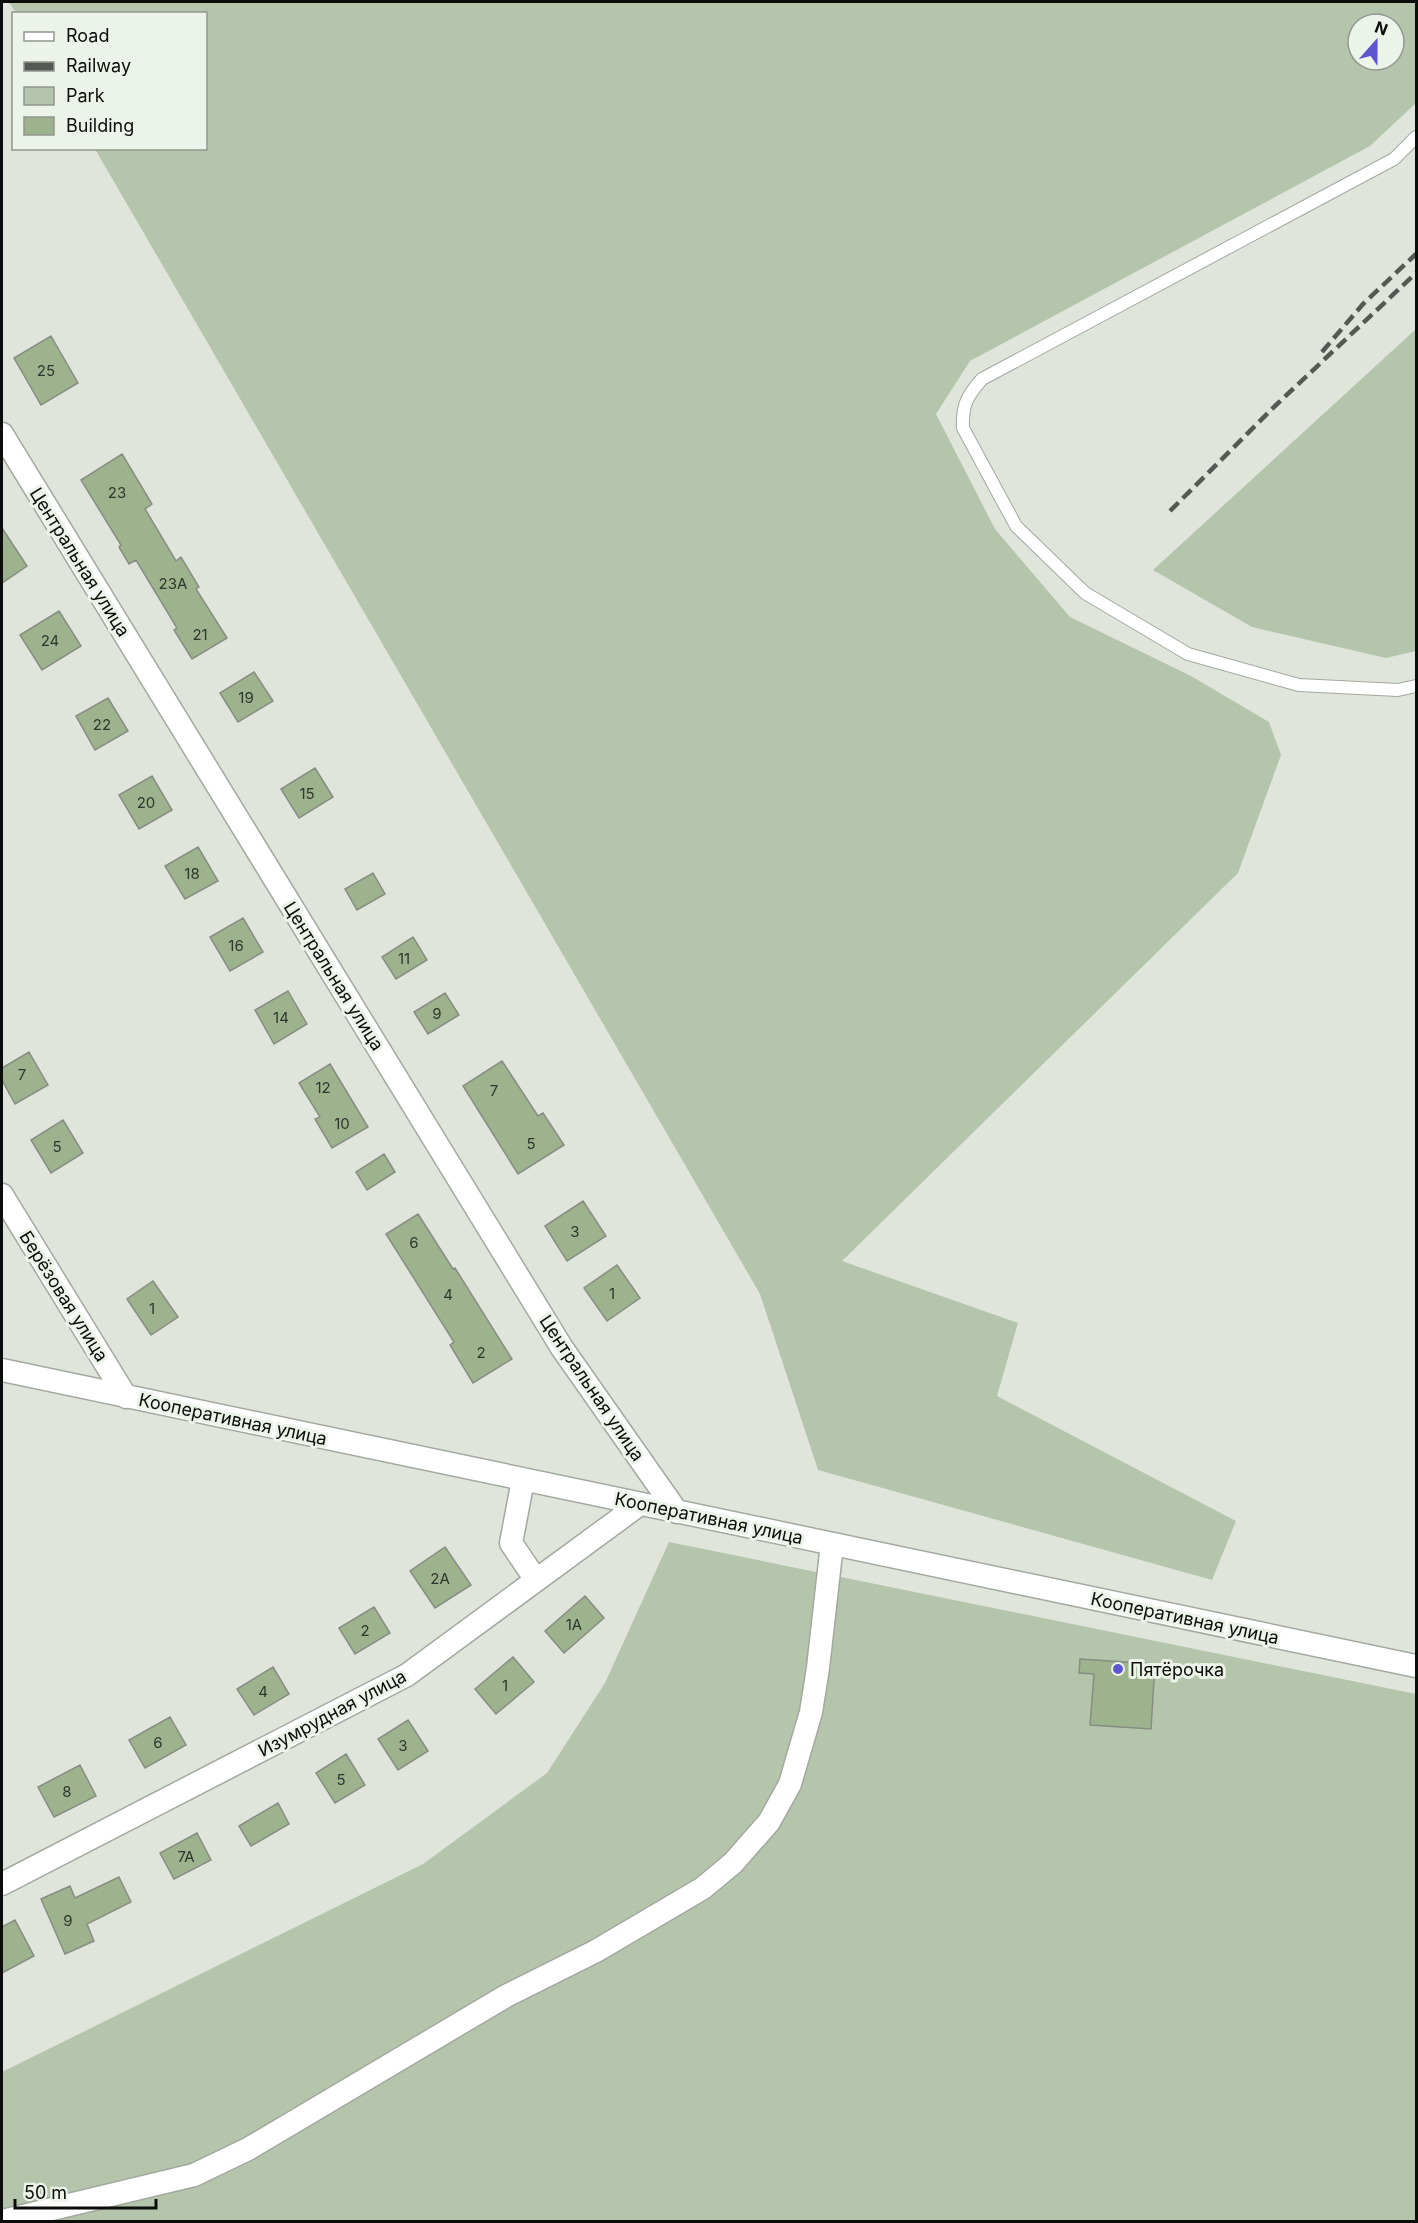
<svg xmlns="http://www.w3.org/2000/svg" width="1418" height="2223" font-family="Inter,sans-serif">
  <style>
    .green { fill: #b5c5ac; fill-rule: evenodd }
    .building { fill: #9cb38e; stroke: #878d83; stroke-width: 1.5 }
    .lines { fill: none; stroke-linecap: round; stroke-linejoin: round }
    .service-casing { stroke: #a2a99f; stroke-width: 14 }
    .minor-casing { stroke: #a2a99f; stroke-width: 25 }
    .service { stroke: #fff; stroke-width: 12 }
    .minor { stroke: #fff; stroke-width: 22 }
    .rail { stroke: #555853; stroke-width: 4.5; stroke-dasharray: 12 6; stroke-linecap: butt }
    .poi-dot { fill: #5d55cd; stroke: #ecf3e8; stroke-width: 2 }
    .labels { text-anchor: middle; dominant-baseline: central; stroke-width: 6; stroke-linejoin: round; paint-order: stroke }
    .number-label { font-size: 15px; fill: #2f362b }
    .street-label { font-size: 18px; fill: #0b0d0a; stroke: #ecf3e8 }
    .poi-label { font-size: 18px; fill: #0b0d0a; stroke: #ecf3e8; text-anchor: start }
  </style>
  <rect width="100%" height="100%" fill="#dfe5db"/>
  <path class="green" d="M9 2H1416V103L1370 146 970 361 936 414 995 529 1070 617 1191 676 1269 722 1281 755 1238 873 842 1261 1018 1323 997 1396 1236 1521 1212 1580 818 1470 760 1294 95 149 206 148V14L16 13ZM1358 24H1394V60H1358Z
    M1416 329V651L1386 658 1252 627 1153 570Z
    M669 1542 1416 1694V2221L2 2222V2072L423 1864 547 1773 605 1683Z"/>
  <path class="building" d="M51 336 78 383 41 405 14 358Z
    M122 454 152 504 145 509 176 561 181 557 199 587 196 589 227 638 192 659 174 630 177 628 136 560 129 564 119 547 121 545 81 480Z
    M2 528 27 566 2 583Z
    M59 611 81 646 42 670 20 635Z
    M254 672 273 701 238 722 220 693Z
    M108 698 128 731 95 750 76 716Z
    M315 768 333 797 299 818 281 789Z
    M152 776 172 810 139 829 119 795Z
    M198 847 218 881 185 899 165 866Z
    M373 873 385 894 357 910 345 889Z
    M243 918 263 952 230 971 210 937Z
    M413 937 427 960 396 979 382 957Z
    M288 991 307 1024 274 1044 255 1010Z
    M445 993 459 1015 428 1034 414 1012Z
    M29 1052 48 1085 15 1104 2 1080V1068Z
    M502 1061 538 1116 543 1113 564 1145 518 1174 463 1086Z
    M330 1064 368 1127 332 1148 315 1119 320 1117 299 1083Z
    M63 1120 83 1153 51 1173 31 1140Z
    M384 1154 395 1172 367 1190 356 1172Z
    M583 1201 606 1236 567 1261 545 1226Z
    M418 1214 453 1269 455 1268 512 1359 473 1383 450 1345 454 1342 386 1234Z
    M617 1265 640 1298 607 1321 584 1288Z
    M153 1281 178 1317 151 1335 127 1299Z
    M445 1547 471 1585 435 1608 410 1571Z
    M585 1596 604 1618 564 1653 545 1631Z
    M374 1607 390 1633 355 1654 339 1628Z
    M513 1657 534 1682 496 1714 475 1689Z
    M1080 1659 1155 1664 1151 1729 1090 1725 1094 1674 1079 1673Z
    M273 1667 289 1694 254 1715 237 1689Z
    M170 1717 186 1745 145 1768 129 1740Z
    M408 1720 428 1751 398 1770 378 1739Z
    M346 1754 365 1785 335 1803 316 1773Z
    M80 1765 96 1796 54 1817 38 1787Z
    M278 1803 289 1824 251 1846 239 1826Z
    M197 1833 211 1860 174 1879 160 1853Z
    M119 1877 131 1902 87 1924 94 1941 65 1954 41 1899 70 1886 75 1898Z
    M15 1920 34 1956 2 1973V1927Z"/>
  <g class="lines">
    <g class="service-casing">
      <path id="service" d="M1416 137 1394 159 982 379C967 396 962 405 963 428L1016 526 1085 593 1188 654 1299 685 1398 690 1416 686"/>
    </g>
    <g class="minor-casing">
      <path id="minor" d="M2 434 562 1348 677 1512
        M2 1195 126 1397
        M2 1370 1416 1666
        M523 1480 511 1543 536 1580
        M2 1884 407 1675 640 1504
        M2 2221 194 2175 248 2149 506 1996 596 1951 703 1888 733 1863 769 1822 790 1784 811 1712 818 1668 832 1544"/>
    </g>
    <use href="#service" class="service"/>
    <use href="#minor" class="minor"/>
    <path class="rail" d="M1322 352 1363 304 1416 254
      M1170 511 1275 406 1416 273"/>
  </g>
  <circle class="poi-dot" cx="1118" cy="1669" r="6"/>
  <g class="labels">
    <g class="number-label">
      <text x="46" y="370">25</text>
      <text x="117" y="492">23</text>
      <text x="173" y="583">23А</text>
      <text x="200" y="634">21</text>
      <text x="50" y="640">24</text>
      <text x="246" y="697">19</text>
      <text x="102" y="724">22</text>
      <text x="307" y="793">15</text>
      <text x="146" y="802">20</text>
      <text x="192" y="873">18</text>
      <text x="236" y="945">16</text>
      <text x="404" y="958">11</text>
      <text x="437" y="1013">9</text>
      <text x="281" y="1017">14</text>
      <text x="22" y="1074">7</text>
      <text x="323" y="1087">12</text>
      <text x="494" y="1090">7</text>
      <text x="342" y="1123">10</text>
      <text x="531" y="1143">5</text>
      <text x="57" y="1146">5</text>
      <text x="575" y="1231">3</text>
      <text x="414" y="1242">6</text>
      <text x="612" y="1293">1</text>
      <text x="448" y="1294">4</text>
      <text x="152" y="1308">1</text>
      <text x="481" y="1352">2</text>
      <text x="440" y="1578">2А</text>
      <text x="574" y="1624">1А</text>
      <text x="365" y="1630">2</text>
      <text x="505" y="1685">1</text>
      <text x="263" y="1691">4</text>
      <text x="158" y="1742">6</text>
      <text x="403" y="1745">3</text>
      <text x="341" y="1779">5</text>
      <text x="67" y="1791">8</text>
      <text x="186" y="1856">7А</text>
      <text x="68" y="1920">9</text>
    </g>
    <g class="street-label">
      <text transform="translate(80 562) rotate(58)">Центральная улица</text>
      <text transform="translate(334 976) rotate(58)">Центральная улица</text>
      <text transform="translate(64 1296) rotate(58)">Берёзовая улица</text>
      <text transform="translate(592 1388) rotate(56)">Центральная улица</text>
      <text transform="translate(233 1419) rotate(12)">Кооперативная улица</text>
      <text transform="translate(709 1518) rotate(12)">Кооперативная улица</text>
      <text transform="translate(1185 1618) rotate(12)">Кооперативная улица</text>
      <text transform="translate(332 1713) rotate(-28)">Изумрудная улица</text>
    </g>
    <g class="poi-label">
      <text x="1130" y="1669">Пятёрочка</text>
    </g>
  </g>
  <rect width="1418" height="2223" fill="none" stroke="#0b0d0a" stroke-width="6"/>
  <rect x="12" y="12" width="195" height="138" fill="#ecf3e8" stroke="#92978f" stroke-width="1.5"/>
  <rect x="24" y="32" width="30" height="9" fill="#ffffff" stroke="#92978f" stroke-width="1.5"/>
  <text x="66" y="42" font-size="18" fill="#0b0d0a">Road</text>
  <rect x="24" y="62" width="30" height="9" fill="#555853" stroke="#92978f" stroke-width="1.5"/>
  <text x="66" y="72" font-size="18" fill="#0b0d0a">Railway</text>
  <rect x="24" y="87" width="30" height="18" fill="#b5c5ac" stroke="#92978f" stroke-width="1.5"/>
  <text x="66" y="102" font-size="18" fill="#0b0d0a">Park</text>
  <rect x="24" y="117" width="30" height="18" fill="#9cb38e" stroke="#92978f" stroke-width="1.5"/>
  <text x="66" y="132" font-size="18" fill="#0b0d0a">Building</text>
  <g transform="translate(1376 42) rotate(21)"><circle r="28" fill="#ecf3e8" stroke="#92978f" stroke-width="1.5"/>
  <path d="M0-4.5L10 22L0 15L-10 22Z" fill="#5d55cd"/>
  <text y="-9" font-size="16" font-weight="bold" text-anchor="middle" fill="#0b0d0a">N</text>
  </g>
  <path d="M15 2199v9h141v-9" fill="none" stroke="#0b0d0a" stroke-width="3"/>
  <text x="24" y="2199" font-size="18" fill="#0b0d0a" stroke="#ecf3e8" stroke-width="4.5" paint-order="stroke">50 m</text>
</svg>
